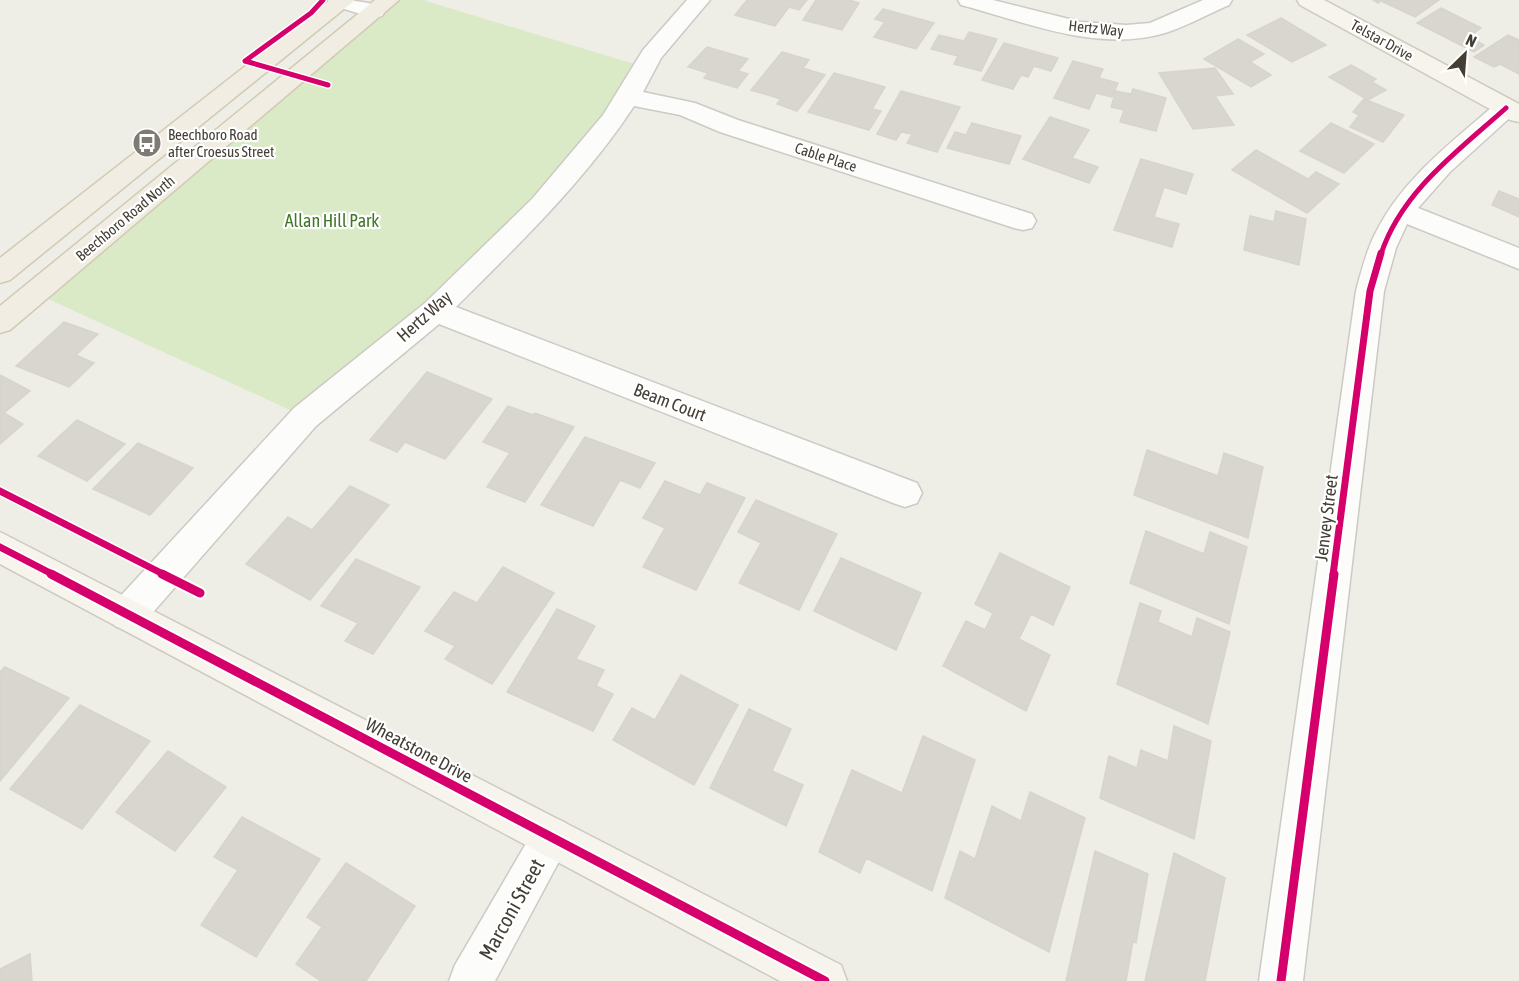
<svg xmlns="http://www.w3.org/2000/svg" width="1519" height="981" font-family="'Asap Condensed',sans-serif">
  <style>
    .green { fill: #daeac6 }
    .building { fill: #d8d6cf; stroke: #d7d4cc; stroke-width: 1.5 }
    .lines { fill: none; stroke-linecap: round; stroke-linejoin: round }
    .street-casing { stroke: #cccac4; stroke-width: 3 }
    .secondary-casing { stroke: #cecabd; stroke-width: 3 }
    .primary-casing { stroke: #d1cab4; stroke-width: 3 }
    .street { fill: #fcfcfb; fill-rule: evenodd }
    .secondary { fill: #f6f4ed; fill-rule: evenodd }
    .primary { fill: #f1ede2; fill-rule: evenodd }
    .cycleway-far2-casing { stroke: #fff; stroke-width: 8 }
    .cycleway-far1-casing { stroke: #fff; stroke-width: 10 }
    .cycleway-casing { stroke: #fff; stroke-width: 13 }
    .cycleway-far2 { stroke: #d6006c; stroke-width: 5 }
    .cycleway-far1 { stroke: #d6006c; stroke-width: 7 }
    .cycleway { stroke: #d6006c; stroke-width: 9 }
    .labels { text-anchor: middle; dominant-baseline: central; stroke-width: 4.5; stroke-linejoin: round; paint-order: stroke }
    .far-street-label { font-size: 15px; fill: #443e34; stroke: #fff }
    .far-poi-label { font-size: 15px; fill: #443e34; stroke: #fff; text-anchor: start }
    .park-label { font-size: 18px; fill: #407627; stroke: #fff }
    .street-label { font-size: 18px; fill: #443e34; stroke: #fff }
    .near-street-label { font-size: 21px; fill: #443e34; stroke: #fff }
  </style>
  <rect width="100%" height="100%" fill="#eeede6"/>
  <path class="green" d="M388 0H423L644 67 592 147 305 417 35 293Z"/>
  <path class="building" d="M747 0H807L799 10 789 7 775 26 735 15Z
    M816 0H849L859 3 842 30 803 20Z
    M1373 0H1439L1415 17 1381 1 1378 3Z
    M1441 8 1481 28 1469 37 1484 45 1474 52 1417 23Z
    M883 9 934 23 916 49 874 37 885 22 875 19Z
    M1281 18 1326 45 1292 62 1247 35Z
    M969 32 997 39 981 71 954 64 958 56 931 49 939 35 964 41Z
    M1508 35 1519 40V74L1500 64 1494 67 1474 57Z
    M1238 39 1264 54 1250 62 1271 75 1251 87 1204 59Z
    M1004 43 1058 58 1051 71 1034 66 1028 77 1021 75 1013 89 982 80Z
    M707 47 748 59 738 71 748 74 737 88 704 78 708 73 688 67Z
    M782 52 809 60 803 68 825 75 797 111 777 104 781 99 751 90Z
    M1073 61 1103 69 1099 78 1118 83 1112 97 1096 93 1089 109 1054 98Z
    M1351 65 1376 79 1372 82 1386 90 1368 100 1329 77Z
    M1215 68 1233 94 1215 96 1234 125 1193 129 1159 73Z
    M834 73 885 87 872 109 881 111 869 130 808 112Z
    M1133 89 1166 98 1156 131 1120 122 1124 110 1111 107 1116 91 1131 94Z
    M901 91 960 107 937 152 907 143 912 134 901 132 896 140 877 134Z
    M1364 99 1404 115 1383 142 1350 127 1359 115 1353 112Z
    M1050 117 1089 130 1072 158 1098 167 1089 183 1023 159Z
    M972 123 1021 136 1009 164 947 148 955 132 966 135Z
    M1331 123 1374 144 1344 173 1300 151Z
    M1256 150 1308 179 1316 172 1339 184 1307 213 1232 170Z
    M1141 159 1193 174 1186 194 1164 187 1154 217 1179 224 1172 247 1114 230Z
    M1499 191 1519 199V217L1492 205Z
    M1276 211 1306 219 1299 265 1244 250 1250 216 1274 222Z
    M64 322 98 334 76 355 94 363 69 387 16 366Z
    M427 372 492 399 445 459 405 442 397 452 370 440Z
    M0 375 30 391 4 413 23 424 0 444Z
    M508 406 533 415 535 413 574 427 525 502 487 487 510 453 483 442Z
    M77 420 125 444 87 481 38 456Z
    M585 437 655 463 640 488 620 480 593 526 541 505Z
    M138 443 193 468 150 515 93 489Z
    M1147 450 1218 476 1224 453 1263 467 1248 538 1134 495Z
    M665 481 700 495 707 483 745 498 696 590 643 567 665 528 643 518Z
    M350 486 389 505 310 600 246 564 288 517 312 530Z
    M756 500 837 534 799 610 739 583 761 543 738 532Z
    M1146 531 1204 554 1210 532 1247 547 1229 624 1130 583Z
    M1000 553 1070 587 1053 625 1031 614 1019 639 1050 655 1026 711 943 666 966 621 985 630 993 613 975 604Z
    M841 558 921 593 896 650 814 611Z
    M356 559 420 587 373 654 345 641 358 623 321 606Z
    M503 567 554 593 492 684 445 659 455 646 425 631 454 592 477 603Z
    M1140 603 1161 611 1158 622 1192 637 1197 618 1230 632 1208 724 1117 684Z
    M557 609 595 626 576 659 604 670 596 686 613 694 593 731 507 692Z
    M5 667 69 698 0 781V672Z
    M681 675 738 705 694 785 613 740 632 708 655 720Z
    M80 705 150 741 82 829 10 789Z
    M749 709 791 729 772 771 803 785 786 826 710 788Z
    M1174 726 1211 741 1194 839 1100 798 1109 756 1137 768 1141 750 1168 761Z
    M923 736 975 760 932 891 866 858 860 873 819 852 852 770 902 793Z
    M168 751 226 787 175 851 116 812Z
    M1030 792 1085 818 1049 952 945 898 960 851 975 859 992 806 1021 821Z
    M242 817 320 859 256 957 201 925 238 870 214 857Z
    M1095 851 1148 874 1136 943 1133 941 1126 981H1066Z
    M1174 853 1225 878 1205 981H1145Z
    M346 863 415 906 366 981H321L296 964 322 927 307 917Z
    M30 954 32 981H0V969Z"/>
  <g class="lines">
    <g class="street-casing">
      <path id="street" d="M328 0C345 0 374 0 385 11L382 16 374 18 331 5Z
        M687 0H710L661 58 643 92 695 103 738 120 1032 214 1036 221 1032 228 1023 230 1014 228 720 132 680 115 634 106C585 181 519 244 456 307L917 483 922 493 917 503 905 507 893 503 439 324 316 426 141 626 128 631 115 626 110 614 115 602 294 408 425 303 532 199 603 115 643 50Z
        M958 0H993L1081 22 1126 25 1150 23 1203 0H1232L1229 5C1208 14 1187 26 1165 33 1098 53 1025 22 961 5Z
        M1506 100 1515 103 1518 108 1515 113 1450 172 1418 208 1519 248V269L1407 224 1396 248 1384 291 1303 981H1259L1356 291C1361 272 1366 252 1375 234 1402 179 1452 142 1497 103Z
        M552 817 566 823 572 837 495 981H449L455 965 538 823Z"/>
    </g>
    <g class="secondary-casing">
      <path id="secondary" d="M1297 0H1324L1519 104V122L1510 120 1300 5Z
        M0 532 841 965 847 981H780L0 564Z"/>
    </g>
    <g class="primary-casing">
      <path id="primary" d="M330 0H355L10 280 0 283V258Z
        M375 0H399L10 330 0 333V306Z"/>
    </g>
    <use href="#street" class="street"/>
    <use href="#secondary" class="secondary"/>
    <use href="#primary" class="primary"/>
    <g class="cycleway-far2-casing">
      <path id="cycleway-far2" d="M245 61 311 13 323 0
        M245 61 328 85
        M1381 254C1402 191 1458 151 1506 108"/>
    </g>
    <g class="cycleway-far1-casing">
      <path id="cycleway-far1" d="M0 491 165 575
        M0 547 54 575
        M1333 575 1370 291 1381 253"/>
    </g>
    <g class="cycleway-casing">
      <path id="cycleway" d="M51 574 825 981
        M162 574 200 593
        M1281 981 1334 574"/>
    </g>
    <use href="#cycleway-far2" class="cycleway-far2"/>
    <use href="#cycleway-far1" class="cycleway-far1"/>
    <use href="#cycleway" class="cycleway"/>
  </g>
  <defs>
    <g id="bus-disc" transform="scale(1.5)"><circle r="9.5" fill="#807b72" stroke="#fff"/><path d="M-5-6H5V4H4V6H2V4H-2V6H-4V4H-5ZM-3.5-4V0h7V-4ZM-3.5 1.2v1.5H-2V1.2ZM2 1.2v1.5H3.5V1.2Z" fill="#fff"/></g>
  </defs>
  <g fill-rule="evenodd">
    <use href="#bus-disc" x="147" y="143"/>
  </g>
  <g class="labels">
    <g class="far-street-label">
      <text transform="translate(1096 28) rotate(6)">Hertz Way</text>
      <text transform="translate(1382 40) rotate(29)">Telstar Drive</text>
      <text transform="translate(826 157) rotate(18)">Cable Place</text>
      <text transform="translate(125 218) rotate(-40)">Beechboro Road North</text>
    </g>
    <g class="far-poi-label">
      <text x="168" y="134">Beechboro Road<tspan x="168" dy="17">after Croesus Street</tspan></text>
    </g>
    <g class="park-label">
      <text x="332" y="220">Allan Hill Park</text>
    </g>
    <g class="street-label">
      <text transform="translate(424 316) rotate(-42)">Hertz Way</text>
      <text transform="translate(670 402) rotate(21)">Beam Court</text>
      <text transform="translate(1326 518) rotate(-83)">Jenvey Street</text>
      <text transform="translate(419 750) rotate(28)">Wheatstone Drive</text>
    </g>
    <g class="near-street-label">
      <text transform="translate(511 909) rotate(-61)">Marconi Street</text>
    </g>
  </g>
  <g transform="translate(1465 54) rotate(25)" stroke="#ffffff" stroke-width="4.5" paint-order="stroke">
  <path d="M0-4.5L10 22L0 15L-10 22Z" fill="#443e34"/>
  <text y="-9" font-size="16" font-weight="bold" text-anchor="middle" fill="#443e34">N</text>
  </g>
</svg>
